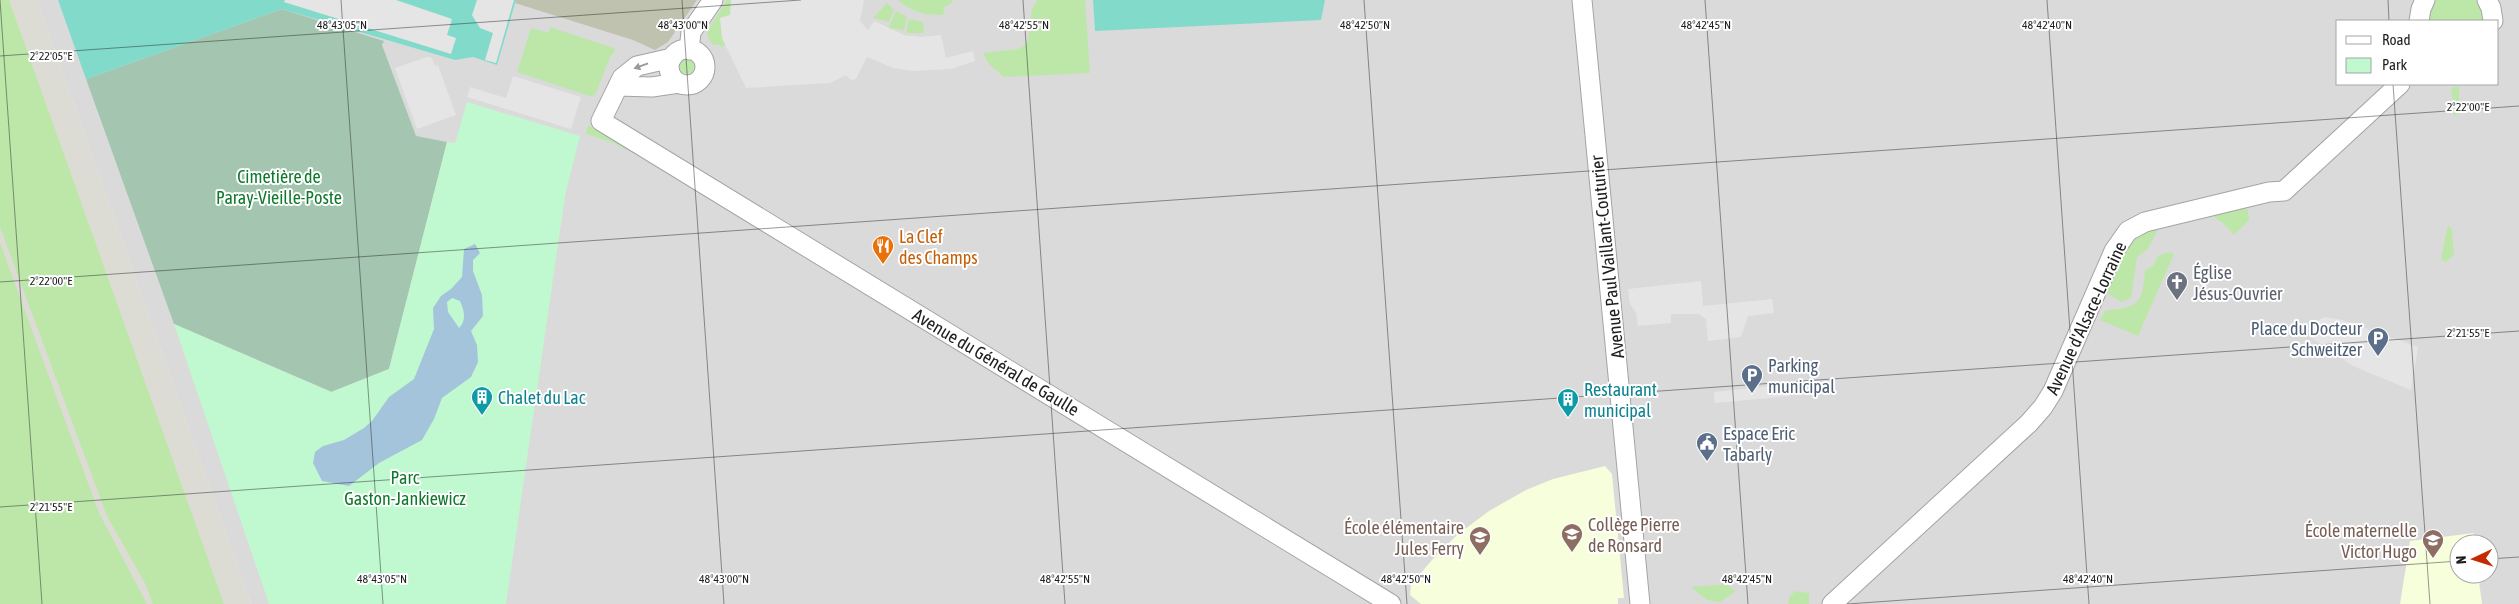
<svg xmlns="http://www.w3.org/2000/svg" width="2519" height="604" font-family="'Asap Condensed',sans-serif">
  <style>
    .residential { fill: #dbdada; fill-rule: evenodd }
    .education { fill: #f7fedc }
    .airport { fill: #dcdcd4 }
    .construction { fill: #bec2af }
    .grass { fill: #bce7a9 }
    .cemetery { fill: #a4c6b0 }
    .park { fill: #c0f8cf }
    .pitch { fill: #82dbca }
    .parking { fill: #e5e5e5 }
    .water { fill: #a4c4db; fill-rule: evenodd }
    .lines { fill: none; stroke-linecap: round; stroke-linejoin: round }
    .minor-casing { stroke: #a4a4a4; stroke-width: 21 }
    .minor { stroke: #fff; stroke-width: 19 }
    .oneway { fill: #999 }
    .ticks { fill: none; stroke: #1d1d1d; stroke-width: 1; stroke-opacity: 0.45 }
    .labels { text-anchor: middle; dominant-baseline: central; stroke-width: 4; stroke-linejoin: round; paint-order: stroke }
    .park-label { font-size: 18px; fill: #0e782b; stroke: #fff }
    .food-label { font-size: 18px; fill: #c56008; stroke: #fff; text-anchor: start }
    .street-label { font-size: 18px; fill: #1d1d1d; stroke: #fff }
    .worship-label { font-size: 18px; fill: #5b616d; stroke: #fff; text-anchor: start }
    .service-label { font-size: 18px; fill: #4e5e75; stroke: #fff; text-anchor: start }
    .culture-label { font-size: 18px; fill: #0d838f; stroke: #fff; text-anchor: start }
    .education-label { font-size: 18px; fill: #785e54; stroke: #fff; text-anchor: end }
    .ticks-label { font-size: 12px; text-anchor: middle; fill: #1d1d1d; stroke: #fff; stroke-width: 4; stroke-linejoin: round; paint-order: stroke }
  </style>
  <rect width="100%" height="100%" fill="#eeece3"/>
  <path class="residential" d="M37 0H2519V604H251ZM2338 21H2498V84H2338ZM2459 544H2489V574H2459Z"/>
  <path class="education" d="M1605 466 1612 474 1624 598H1618V604H1421L1410 595 1411 585 1432 560 1457 535 1489 511 1526 490 1553 479Z
    M2474 533 2475 544H2459V574H2478L2482 604H2400L2410 541Z"/>
  <path class="airport" d="M0 0H37L251 604H0Z"/>
  <path class="construction" d="M516 0H697L668 42 655 50 633 40 515 3Z"/>
  <path class="grass" d="M0 0H9L224 604H153L146 585 107 516 0 227Z
    M727 0H731V15L721 19 722 38 732 42 721 47 720 45H714L708 39 707 31Z
    M898 0H952L953 2 943 8 945 14C928 17 911 12 898 0Z
    M1037 0H1085L1090 73 1004 77 989 64 983 53 1018 49 1025 45 1028 40 1032 9Z
    M2436 0H2475L2481 8 2484 21H2427L2432 5Z
    M887 3 894 10 889 22 873 18Z
    M896 11 907 17 904 30 889 28Z
    M909 19 923 22 924 33H906Z
    M550 27 614 48 615 52 611 55 595 95 589 96 517 72 531 28 549 33Z
    M679 66a8 8 0 1 1 16 0a8 8 0 1 1-16 0Z
    M2459 86V113L2454 116 2451 88Z
    M588 125 630 147 626 150 614 143 586 134Z
    M2242 207 2248 210 2249 220 2234 235 2224 224 2210 214Z
    M2449 226 2452 229 2454 255 2446 262 2441 260 2447 228Z
    M2158 229 2148 249 2137 257 2131 298 2122 302 2106 293C2117 267 2125 231 2158 229Z
    M0 243 99 513 147 604H0Z
    M2169 252 2174 254 2138 336 2100 320 2105 311C2139 306 2142 306 2145 270L2153 266 2158 256Z
    M1725 584 1736 591 1720 602 1707 600 1691 587Z
    M1795 591 1809 593V604H1788L1790 596Z"/>
  <path class="cemetery" d="M282 9 384 41 382 45 416 136 447 142 389 369 332 392 174 324 86 79Z"/>
  <path class="park" d="M467 102 580 136 565 196 506 604H269L174 324 331 392 389 369 447 142 455 143Z"/>
  <path class="pitch" d="M58 0H516L497 65 473 57 455 60 282 9 86 79Z
    M1093 0H1325L1321 20 1095 31Z"/>
  <path class="parking" d="M285 0H396L452 19 447 35 456 38 451 54 284 2Z
    M477 0H514L496 63 485 60 493 33 480 28 472 15Z
    M731 0H864L860 21 868 30 874 21 904 35 921 37 941 35 946 58 973 51 975 61 951 69 913 71 893 68 867 57 856 79 851 80 846 75 830 83 746 88 722 38 720 18 730 15Z
    M427 57 432 58 435 66 438 65 456 115 417 129 395 68Z
    M513 76 581 97 571 129 467 97 470 87 506 98Z
    M1701 281 1703 306 1772 299 1774 313 1748 316 1741 337 1708 341 1706 319 1698 314H1671V323L1638 326 1636 313 1630 304 1628 289Z
    M2324 317 2342 320 2418 347 2411 390 2353 366 2309 336 2316 322Z
    M1789 384 1790 396 1715 403 1714 392Z"/>
  <path class="water" d="M475 244 480 253 473 260V271L482 295 483 316 471 331 477 345 478 362 471 377 442 398 434 419 422 440 379 463 349 486 322 481 313 463 315 452 323 446 344 440 364 428 372 421 389 397 414 379 434 329 433 308 441 296 451 289 462 277 464 249ZM452 298 460 301C464 310 467 320 459 328L448 312 447 302Z"/>
  <g class="lines">
    <g class="minor-casing">
      <path id="minor" d="M1582 0 1640 604
        M2487 0 2491 8 2493 21
        M2419 21 2421 9 2425 0
        M669 67a18 18 0 1 1 36 0a18 18 0 1 1-36 0Z
        M689 50 691 32 713 0
        M672 58 637 66 622 78 601 121 1391 604
        M618 86 652 87 679 83
        M1832 604 2029 423 2043 407 2053 391 2114 251 2128 231 2145 222 2269 192 2284 191 2400 84"/>
    </g>
    <use href="#minor" class="minor"/>
  </g>
  <defs><path id="oneway-solid" d="M-6-.8H1V-3.2L6.5 0L1 3.2V.8H-6Z" transform="scale(1.25)"/></defs>
  <use class="oneway" href="#oneway-solid" transform="translate(641 66) rotate(160)"/>
  <path class="ticks" d="M0 0 42 604M341 0 383 604M682 0 724 604M1023 0 1065 604M1364 0 1407 604M1705 0 1748 604M2047 0 2089 604M2388 0 2389 21M0 56 801 0M2393 84 2430 604M0 282 2519 106M0 507 2519 331M2489 559 2519 557M1847 604 2459 561"/>
  <defs>
    <g id="restaurant-pin" transform="scale(1.125)"><path d="M0 17L-7.5 6A9.5 9.5 0 1 1 7.5 6Z" fill="#e8710a" stroke="#fff"/><path d="M-5-6h1v4h1v-4h1v4h1v-4h1v5L-1.5 .5V6h-2V.5L-5-1ZM5-6V6H3V1.5H1.5Q1.5-4 5-6Z" fill="#fff"/></g>
    <g id="church-pin" transform="scale(1.125)"><path d="M0 17L-7.5 6A9.5 9.5 0 1 1 7.5 6Z" fill="#6b7280" stroke="#fff"/><path d="M-1.2-6h2.4v3.5h3.3v2.4h-3.3V6h-2.4V-.1h-3.3v-2.4h3.3Z" fill="#fff"/></g>
    <g id="parking-pin" transform="scale(1.125)"><path d="M0 17L-7.5 6A9.5 9.5 0 1 1 7.5 6Z" fill="#5c6f8a" stroke="#fff"/><path d="M-3.5-5.5H1a3.5 3.5 0 0 1 0 7H-1V5.5H-3.5ZM-1-3.4V-.6H.8a1.4 1.4 0 0 0 0-2.8Z" fill="#fff"/></g>
    <g id="building-pin" transform="scale(1.125)"><path d="M0 17L-7.5 6A9.5 9.5 0 1 1 7.5 6Z" fill="#0f9aa8" stroke="#fff"/><path d="M-4-6H4V6H1V3H-1V6H-4ZM-2.5-4.3h1.7v1.8h-1.7ZM.8-4.3h1.7v1.8H.8ZM-2.5-1h1.7V.8h-1.7ZM.8-1h1.7V.8H.8Z" fill="#fff"/></g>
    <g id="civic-pin" transform="scale(1.125)"><path d="M0 17L-7.5 6A9.5 9.5 0 1 1 7.5 6Z" fill="#5c6f8a" stroke="#fff"/><path d="M-.6-6.5H3V-4.5H.6V-3L4-1V1h2V6H-6V1h2V-1L-.6-3ZM-1.2 2.5V6h2.4V2.5Z" fill="#fff"/></g>
    <g id="school-pin" transform="scale(1.125)"><path d="M0 17L-7.5 6A9.5 9.5 0 1 1 7.5 6Z" fill="#8d6e63" stroke="#fff"/><path d="M0-5L7-2L0 1L-7-2ZM-4 1L0 2.5L4 1V4Q0 6-4 4Z" fill="#fff"/></g>
  </defs>
  <g fill-rule="evenodd">
    <use href="#restaurant-pin" x="883" y="246"/>
    <use href="#church-pin" x="2177" y="282"/>
    <use href="#parking-pin" x="2378" y="338"/>
    <use href="#parking-pin" x="1752" y="375"/>
    <use href="#building-pin" x="482" y="397"/>
    <use href="#building-pin" x="1568" y="399"/>
    <use href="#civic-pin" x="1707" y="443"/>
    <use href="#school-pin" x="1572" y="534"/>
    <use href="#school-pin" x="1480" y="537"/>
    <use href="#school-pin" x="2433" y="540"/>
  </g>
  <g class="labels">
    <g class="park-label">
      <text x="279" y="176">Cimetière de<tspan x="279" dy="21">Paray-Vieille-Poste</tspan></text>
      <text x="405" y="477">Parc<tspan x="405" dy="21">Gaston-Jankiewicz</tspan></text>
    </g>
    <g class="food-label">
      <text x="899" y="236">La Clef<tspan x="899" dy="21">des Champs</tspan></text>
    </g>
    <g class="street-label">
      <text transform="translate(1607 257) rotate(-96)">Avenue Paul Vaillant-Couturier</text>
      <text transform="translate(2086 318) rotate(-65)">Avenue d'Alsace-Lorraine</text>
      <text transform="translate(996 362) rotate(31)">Avenue du Général de Gaulle</text>
    </g>
    <g class="worship-label">
      <text x="2193" y="272">Église<tspan x="2193" dy="21">Jésus-Ouvrier</tspan></text>
    </g>
    <g class="service-label">
      <text x="2362" y="328" text-anchor="end">Place du Docteur<tspan x="2362" dy="21">Schweitzer</tspan></text>
      <text x="1768" y="365">Parking<tspan x="1768" dy="21">municipal</tspan></text>
      <text x="1723" y="433">Espace Eric<tspan x="1723" dy="21">Tabarly</tspan></text>
    </g>
    <g class="culture-label">
      <text x="1584" y="389">Restaurant<tspan x="1584" dy="21">municipal</tspan></text>
      <text x="498" y="397">Chalet du Lac</text>
    </g>
    <g class="education-label">
      <text x="1588" y="524" text-anchor="start">Collège Pierre<tspan x="1588" dy="21">de Ronsard</tspan></text>
      <text x="1464" y="527">École élémentaire<tspan x="1464" dy="21">Jules Ferry</tspan></text>
      <text x="2417" y="530">École maternelle<tspan x="2417" dy="21">Victor Hugo</tspan></text>
    </g>
  </g>
  <g class="ticks-label">
    <text x="342" y="29">48°43'05"N</text>
    <text x="683" y="29">48°43'00"N</text>
    <text x="1024" y="29">48°42'55"N</text>
    <text x="1365" y="29">48°42'50"N</text>
    <text x="1706" y="29">48°42'45"N</text>
    <text x="2047" y="29">48°42'40"N</text>
    <text x="51" y="60">2°22'05"E</text>
    <text x="2468" y="111">2°22'00"E</text>
    <text x="51" y="285">2°22'00"E</text>
    <text x="2468" y="337">2°21'55"E</text>
    <text x="51" y="511">2°21'55"E</text>
    <text x="382" y="583">48°43'05"N</text>
    <text x="724" y="583">48°43'00"N</text>
    <text x="1065" y="583">48°42'55"N</text>
    <text x="1406" y="583">48°42'50"N</text>
    <text x="1747" y="583">48°42'45"N</text>
    <text x="2088" y="583">48°42'40"N</text>
  </g>
  <rect x="2336" y="20" width="162" height="65" fill="#ffffff" stroke="#a5a5a5"/>
  <rect x="2346" y="36" width="25" height="8" fill="#ffffff" stroke="#a5a5a5"/>
  <text x="2382" y="45" font-size="15" fill="#1d1d1d">Road</text>
  <rect x="2346" y="58" width="25" height="15" fill="#c0f8cf" stroke="#a5a5a5"/>
  <text x="2382" y="70" font-size="15" fill="#1d1d1d">Park</text>
  <g transform="translate(2474 559) rotate(266)"><circle r="24" fill="#ffffff" stroke="#a5a5a5"/>
  <path d="M0-4L9 19L0 12L-9 19Z" fill="#c42b05"/>
  <text y="-8" font-size="14" font-weight="bold" text-anchor="middle" fill="#1d1d1d">N</text>
  </g>
</svg>
